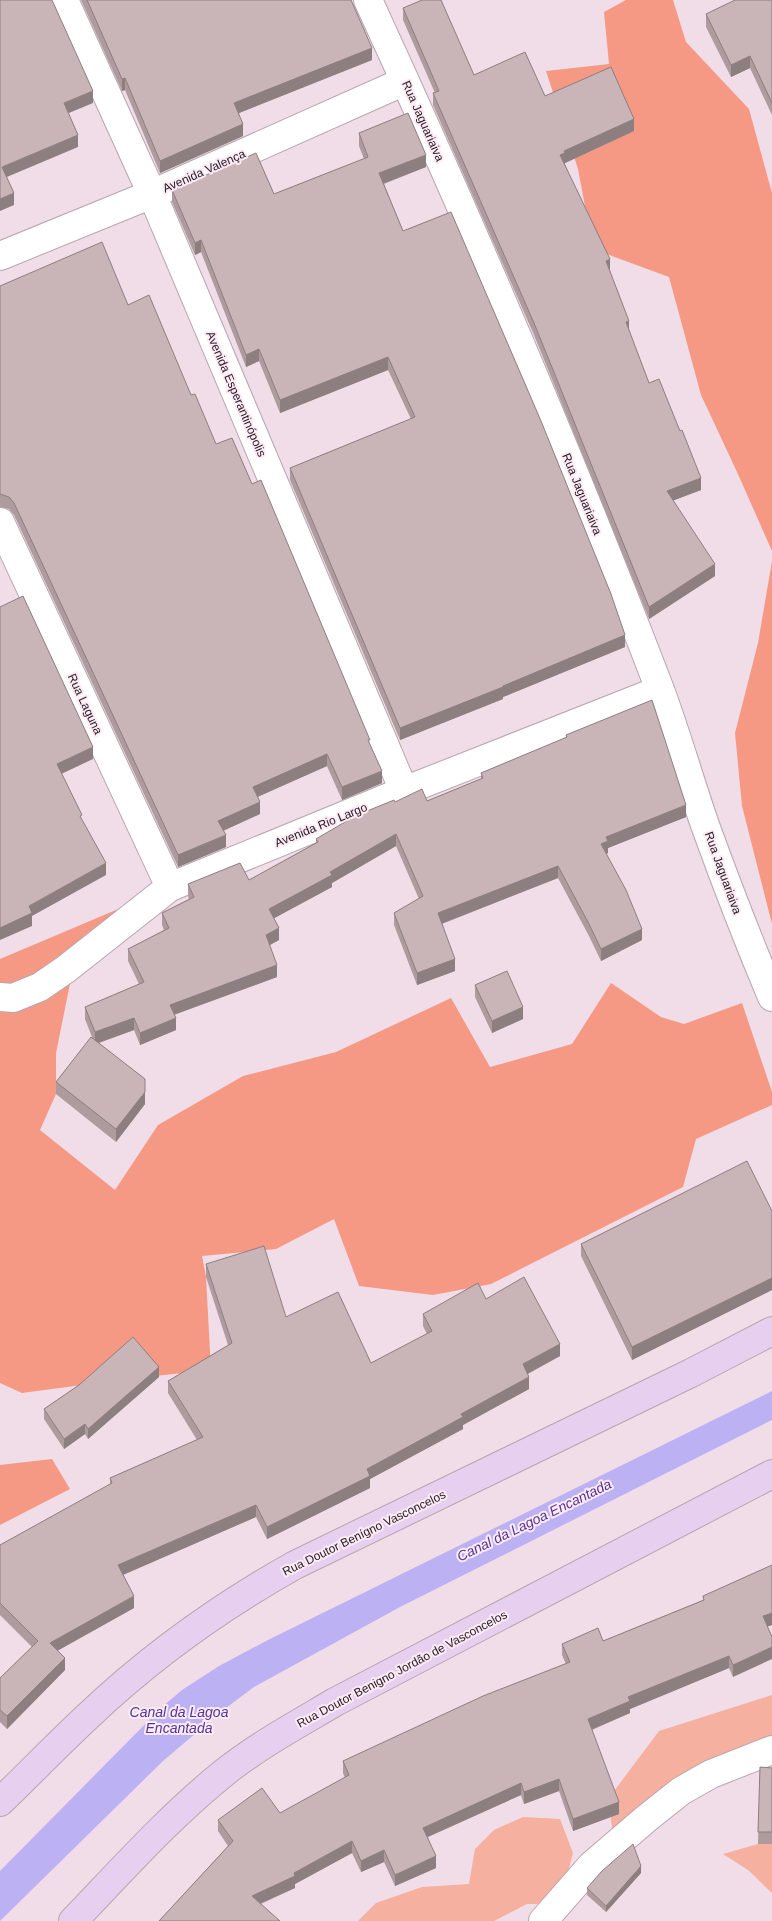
<svg xmlns="http://www.w3.org/2000/svg" width="772" height="1921" font-family="Arial,sans-serif">
  <style>
    .green { fill: #f6b0a0 }
    .forest { fill: #f59985 }
    .water { fill: #bcb2f3 }
    .lines { fill: none; stroke-linecap: round; stroke-linejoin: round }
    .street-casing { stroke: #b7a5af; stroke-width: 30 }
    .secondary-casing { stroke: #b7a5af; stroke-width: 30 }
    .street { stroke: #fff; stroke-width: 28 }
    .secondary { stroke: #e7d0ef; stroke-width: 28 }
    .wall { fill: #ad9b9d }
    .shaded-wall { fill: #8d7e80 }
    .building { fill: #c9b4b7; stroke: #8d7e80 }
    .labels { text-anchor: middle; dominant-baseline: central; stroke-width: 4; stroke-linejoin: round; paint-order: stroke }
    .street-label { font-size: 12px; fill: #211a1e; stroke: #fdeaf5 }
    .water-label { font-size: 14px; font-style: italic; fill: #4f3793; stroke: #fdeaf5 }
  </style>
  <rect width="100%" height="100%" fill="#f0dde8"/>
  <path class="green" d="M772 1695V1745L613 1834 608 1799 659 1731Z
    M523 1817 560 1819 573 1853 568 1872 542 1904H527L494 1921H358L376 1903 422 1887 469 1884 475 1849 494 1830Z
    M758 1844H772V1893L748 1870 723 1854Z"/>
  <path class="forest" d="M626 0H673L686 42 749 109 772 193V551L737 472 701 395 669 277 593 249 578 169 546 71 609 64 604 12Z
    M772 561V924L742 806 735 733 758 643Z
    M175 885 77 949 56 1053V1094L40 1130 115 1190 158 1125 243 1076 336 1052 451 998 490 1067 572 1044 611 983 661 1017 684 1024 742 1003 772 1092V1105L696 1139 683 1187 491 1284 433 1295 359 1286 334 1219 276 1249 202 1256 206 1277 211 1370 127 1379 22 1393 0 1383V959Z
    M52 1459 70 1489 0 1525V1465Z"/>
  <path class="water" d="M772 1391V1420L400 1607 254 1687 222 1711 163 1761 0 1921V1871L162 1707 182 1690 219 1666 266 1641Z"/>
  <g class="lines">
    <g class="street-casing">
      <path id="street" d="M64 0 152 194 404 791
        M368 0C472 226 570 455 659 687 676 732 689 779 705 825 726 883 748 940 772 997
        M0 256 152 194 405 81
        M0 522 170 887
        M0 997 13 998 40 987 66 969 170 887 404 791 660 690
        M543 1921 591 1866 647 1818 681 1791 711 1774 772 1750"/>
    </g>
    <g class="secondary-casing">
      <path id="secondary" d="M0 1802C29 1774 57 1745 87 1717 149 1658 220 1607 295 1565L691 1373 772 1331
        M73 1921C122 1870 170 1816 225 1772 259 1745 298 1724 335 1702L772 1474"/>
    </g>
    <use href="#street" class="street"/>
    <use href="#secondary" class="secondary"/>
  </g>
  <path class="wall" d="M81 0H351L372 60 239 113 243 136 160 173 125 90 122 91Z
    M772 0V115L750 68 731 77 706 27V14Z
    M403 8 474 75 545 96 634 131 565 163V164L610 270 629 332 649 383 701 490 673 500 715 576 649 619 534 335 433 105V93H435L403 20Z
    M359 133 426 167 384 184 403 231 625 647 503 697V699L400 740 290 480V468L411 419 388 370 280 413 259 361 246 367 201 252 195 255 172 202V190L274 194 364 159 359 146Z
    M0 286 128 305 191 395 216 444 252 484 370 745 382 783 342 800 327 766 257 797 260 814 223 831 226 847 178 867 14 515 9 509 0 507Z
    M566 735 686 817 608 848V853L606 854 642 940 601 961 589 936 558 878 442 924 455 971 417 985 394 925V913L419 899 396 846 332 883V887L274 918 279 940 270 945 277 977 174 1015 176 1030 140 1045 134 1030 99 1043 145 1104 116 1142 56 1094V1082L92 1037 85 1019V1007L139 984 128 961V949L164 930 162 925V913L189 899 188 896V884L249 880 316 843V839L395 802 427 801 481 779V773L566 738Z
    M475 985 523 1019 492 1033 475 997Z
    M772 1211V1290L632 1360 581 1256V1244Z
    M206 1264 286 1317 371 1363 427 1334 423 1326V1314L486 1299 560 1356 528 1374 529 1389 463 1425V1429L370 1479V1488L267 1539 256 1517 123 1575 134 1608 58 1650 65 1670 7 1729 0 1722V1678L32 1647 0 1615V1545L110 1485V1478L197 1440 168 1393V1381L228 1345 206 1277Z
    M159 1377 88 1439 85 1434 64 1449 44 1419V1409L79 1385Z
    M703 1596 772 1625 767 1626 733 1677 729 1668 630 1709V1713L592 1730 619 1814 573 1831 559 1791 524 1804 521 1795 428 1837 436 1868 395 1886 384 1862 361 1872 352 1853 295 1884V1888L261 1904 159 1921 228 1846 218 1831V1820L280 1813 345 1778 343 1773V1761L566 1664 562 1655V1644L603 1641 703 1600Z
    M760 1767 772 1768V1844H758Z
    M641 1873 606 1912 587 1895V1888Z"/>
  <path class="shaded-wall" d="M372 48V60L234 115V103Z
    M750 56V68L731 77V65Z
    M125 78V90L122 91V79Z
    M93 91V103L64 115V103Z
    M634 119V131L565 163V165L560 155 564 151Z
    M243 124V136L160 173V161Z
    M78 135V147L2 179V167Z
    M426 155V167L379 185V173Z
    M14 193V205L0 211V199Z
    M201 240V252L195 255V243Z
    M610 259V271L606 261Z
    M629 321V333L626 322Z
    M259 349V361L246 367V355Z
    M388 357V370L280 413V400Z
    M701 478V490L667 503V491Z
    M715 564V576L649 619V607Z
    M625 635V647L503 697V699L400 740V728Z
    M93 747V759L57 776V764Z
    M327 754V766L253 799V787Z
    M382 771V783L342 800V787Z
    M260 802V814L218 833V821Z
    M686 805V817L608 848V853L601 856V844L606 837Z
    M396 834V846L332 883V887L269 921V909L330 872Z
    M226 835V847L178 867V855Z
    M106 863V875L32 916V926L0 940V928L29 906Z
    M558 866V878L438 925V913Z
    M279 928V940L266 947V935Z
    M642 929V940L601 961V949Z
    M455 959V971L417 985V973Z
    M277 965V977L170 1016V1005Z
    M523 1007V1019L492 1033V1021Z
    M134 1018V1030L95 1044V1032Z
    M176 1018V1030L140 1045V1033Z
    M145 1092V1104L116 1142V1129Z
    M772 1278V1290L632 1360V1347Z
    M560 1344V1356L523 1376V1364Z
    M159 1367V1377L88 1439V1429Z
    M529 1377V1389L463 1425V1429L370 1479V1488L267 1539V1527L461 1414Z
    M85 1424V1434L64 1449V1439Z
    M256 1505V1517L118 1577V1565Z
    M134 1596V1608L50 1655V1643Z
    M772 1613V1625L763 1628V1616Z
    M772 1647V1659L733 1677V1665Z
    M729 1656V1668L630 1709V1713L588 1731V1719L628 1697Z
    M65 1658V1670L7 1729V1716Z
    M559 1779V1791L524 1804V1792Z
    M521 1783V1795L423 1839V1828Z
    M619 1802V1814L573 1831V1819Z
    M352 1841V1853L295 1884V1888L252 1907V1896Z
    M384 1850V1862L361 1872V1861Z
    M436 1856V1868L395 1886V1875Z
    M641 1866V1873L606 1912V1906Z"/>
  <path class="building" d="M0 0H52L93 91 64 103 78 135 2 167 14 193 0 199Z
    M87 0H351L372 48 234 103 243 124 160 161 125 78 122 79Z
    M422 0H441L474 75 525 52 545 96 611 67 634 119 564 151 565 153 560 155 610 259 606 261 629 321 626 322 649 383 659 379 680 431 682 430 701 478 667 491 715 564 649 607 534 323 433 93 439 91 403 8Z
    M735 0H772V103L750 56 731 65 706 14Z
    M408 113 426 155 379 173 403 231 451 212 541 421 611 594 625 635 503 686V687L400 728 290 468 415 417 388 357 280 400 259 349 246 355 201 240 195 243 172 190 256 153 274 194 368 157 359 133Z
    M102 242 128 305 149 295 191 395 195 394 216 444 232 438 252 484 261 480 370 740H368L382 771 342 787 327 754 253 787 260 802 218 821 226 835 178 855 14 503 9 497 0 494V286Z
    M23 596 93 747 57 764 82 815 80 816 106 863 29 906 32 913 0 928V607Z
    M652 700 686 805 606 837 608 841 601 844 626 890 642 929 601 949 589 924 558 866 438 913 455 959 417 973 394 913 423 896 396 834 330 872 332 875 269 909 279 928 266 935 277 965 170 1005 176 1018 140 1033 134 1018 95 1032 85 1007 144 982 128 949 169 928 162 913 194 897 188 884 240 863 249 880 318 842 316 839 355 816 394 800 395 802 422 789 427 801 483 778 481 773 567 737 566 735Z
    M507 971 523 1007 492 1021 475 985Z
    M91 1037 145 1079V1092L116 1129 56 1082Z
    M747 1161 772 1211V1278L632 1347 581 1244Z
    M264 1246 286 1317 338 1292 371 1363 432 1331 423 1314 478 1283 486 1299 524 1277 560 1344 523 1364 529 1377 461 1414 463 1417 367 1469 370 1476 267 1527 256 1505 118 1565 134 1596 50 1643 65 1658 7 1716 0 1710V1678L38 1641 0 1603V1545L112 1483 110 1478 203 1437 168 1381 232 1343 206 1264Z
    M133 1337 159 1367 88 1429 85 1424 64 1439 44 1409 79 1385Z
    M772 1565V1613L763 1616 772 1637V1647L733 1665 729 1656 628 1697 630 1701 588 1719 619 1802 573 1819 559 1779 524 1792 521 1783 423 1828 436 1856 395 1875 384 1850 361 1861 352 1841 294 1873 295 1876 252 1896 280 1921H159L233 1841 218 1820 262 1788 280 1813 349 1775 343 1761 483 1696 570 1662 562 1644 598 1628 603 1641 704 1600 703 1596Z
    M760 1767 772 1768V1832H758Z
    M633 1844 641 1866 606 1906 587 1888 602 1871Z"/>
  <g class="labels">
    <g class="street-label">
      <text transform="translate(423 121) rotate(66)">Rua Jaguariaiva</text>
      <text transform="translate(204 171) rotate(-24)">Avenida Valença</text>
      <text transform="translate(236 394) rotate(67)">Avenida Esperantinópolis</text>
      <text transform="translate(582 494) rotate(68)">Rua Jaguariaiva</text>
      <text transform="translate(85 704) rotate(65)">Rua Laguna</text>
      <text transform="translate(321 825) rotate(-22)">Avenida Rio Largo</text>
      <text transform="translate(723 873) rotate(70)">Rua Jaguariaiva</text>
      <text transform="translate(364 1533) rotate(-26)">Rua Doutor Benígno Vasconcelos</text>
      <text transform="translate(402 1669) rotate(-28)">Rua Doutor Benigno Jordão de Vasconcelos</text>
    </g>
    <g class="water-label">
      <text transform="translate(534 1520) rotate(-26)">Canal da Lagoa Encantada</text>
      <text x="179" y="1712">Canal da Lagoa<tspan x="179" dy="16">Encantada</tspan></text>
    </g>
  </g>
</svg>
